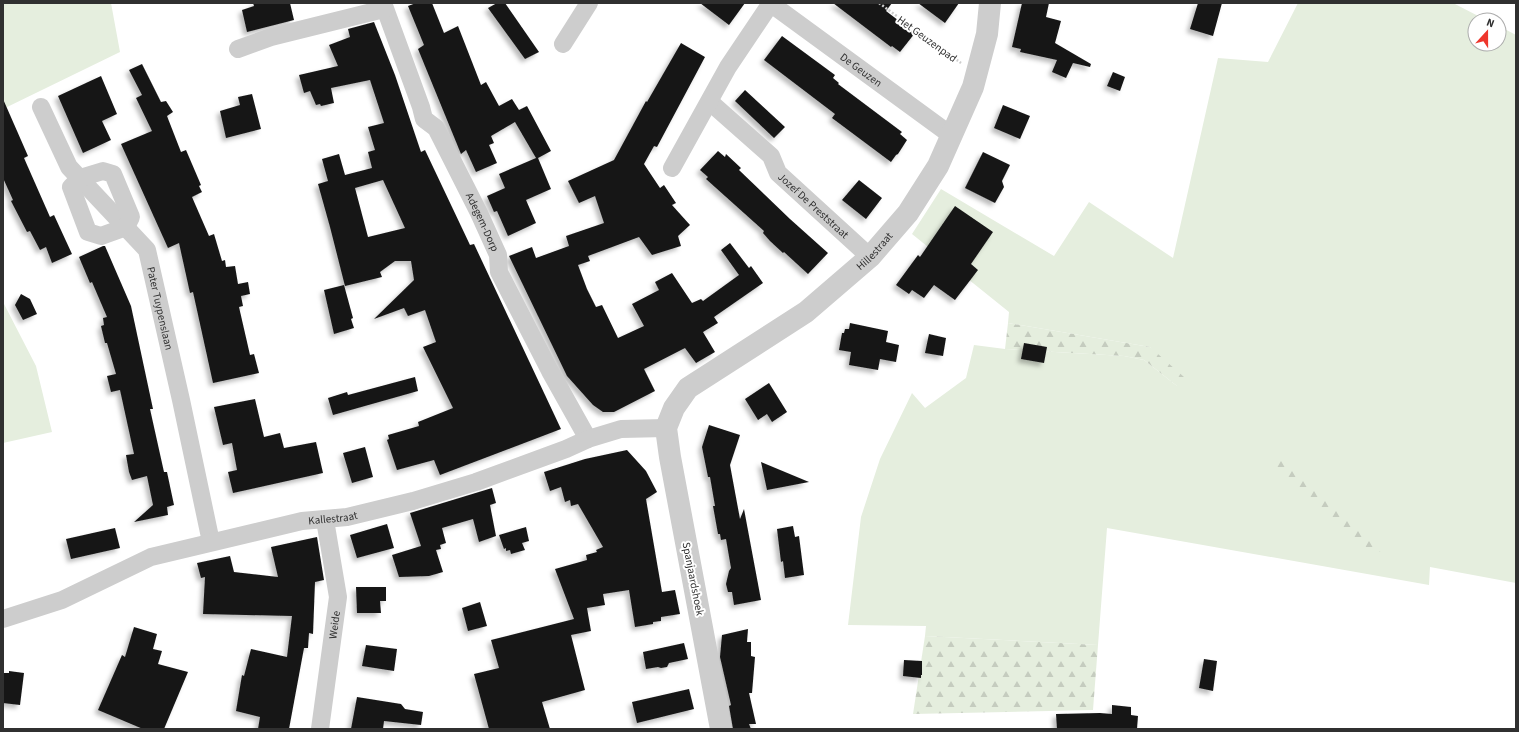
<svg xmlns="http://www.w3.org/2000/svg" width="1519" height="732" font-family="'Source Sans 3',sans-serif">
  <style>
    .grass { fill: #e5eede }
    .forest { fill: url(#forest-firs) }
    .building { fill: #171717; fill-rule: evenodd; filter: url(#shadow) }
    .lines { fill: none; stroke-linecap: round; stroke-linejoin: round }
    .path { stroke: #cdcdcd; stroke-width: 2.5; stroke-dasharray: 2 2; stroke-linecap: butt }
    .minor { stroke: #cdcdcd; stroke-width: 18 }
    .tertiary { stroke: #cdcdcd; stroke-width: 22 }
    .labels { text-anchor: middle; dominant-baseline: central; stroke-width: 4; stroke-linejoin: round; paint-order: stroke }
    .street-label { font-size: 11px; fill: #303030; stroke: #fff }
  </style>
  <defs>
    <pattern id="forest-firs" width="22" height="20" patternUnits="userSpaceOnUse"><rect width="22" height="20" fill="#e5eede"/><path d="M5 1l3.5 6h-7zM16 11l3.5 6h-7z" fill="#c5ccbf"/></pattern>
    <filter id="shadow"><feDropShadow dx="-3.5" dy="3.5" stdDeviation="2" flood-color="#0004"/></filter>
  </defs>
  <rect width="100%" height="100%" fill="#fff"/>
  <path class="grass" d="M3 3H111L120 52 3 109Z
    M1298 3H1453L1486 20H1475V44H1499V26L1516 35V583L1430 567 1429 585 1107 528 1098 645 925 636 926 626 848 625 861 517 880 459 912 393 925 408 966 378 974 345 1005 349 1124 356 1144 360 1177 386 1150 347 1008 323 1009 312 912 234 941 189 1054 256 1089 202 1173 258 1218 58 1268 62Z
    M3 302 36 366 52 432 3 443Z"/>
  <path class="forest" d="M1008 323 1150 347 1184 377 1177 386 1144 360 1124 356 1005 349Z
    M1281 457C1296 466 1307 481 1319 493 1339 514 1361 533 1384 549L1376 554 1321 515 1273 468 1277 461Z
    M925 636 1098 645 1093 710 913 714Z"/>
  <path class="building" d="M253 3H290L294 20 247 32 242 10 254 6Z
    M416 3H432L444 33 458 26 481 85 486 82 499 106 512 99 519 110 527 106 551 151 538 158 551 189 526 200 536 223 508 236 497 211 494 212 487 196 505 188 499 174 536 158 515 122 491 136 494 143 489 145 497 163 476 172 466 150 461 154 418 49 424 45 408 6Z
    M497 3H505L539 52 525 59 488 8Z
    M700 3H745L729 25Z
    M833 3H892L886 11 915 33 900 52 892 46 891 47Z
    M918 3H959L945 23Z
    M1022 3H1049L1046 17 1061 21 1055 43 1091 64 1090 67 1073 63 1066 78 1052 72 1057 60 1020 52 1021 49 1012 47Z
    M1198 3H1222L1213 36 1190 29Z
    M374 22 395 75 421 152 425 150 470 245 474 244 561 429 440 475 434 460 397 470 387 440 389 439 388 435 419 426 418 422 453 408 423 347 436 342 425 310 408 316 404 308 374 319 414 280 411 261H395L380 272 382 277 345 286 330 227 318 184 328 181 322 159 339 154 345 175 372 168 368 152 375 150 368 127 384 123 370 80 331 88 334 103 321 106 320 104 316 105 310 91 304 93 299 75 338 66 329 45 350 37 348 29ZM383 180 405 228 368 237 355 188Z
    M782 36 835 75 833 78 839 83 838 84 902 132 900 134 907 140 898 154 896 155 891 162 832 118 835 114 764 60Z
    M681 43 705 57 657 147 654 146 644 164 660 188 664 185 676 203 672 205 690 225 678 236 681 246 652 255 639 237 588 256 590 261 578 265 587 289 596 307 602 305 618 338 644 326 632 304 659 290 655 282 672 273 692 303 701 299 703 301 739 275 721 250 730 243 749 268 751 266 763 283 714 317 718 323 703 332 715 352 696 363 685 348 644 369 655 391 614 412H603L593 405 567 376 509 256 532 247 536 258 569 246 566 236 604 223 595 196 579 203 568 181 614 160 646 101 647 102Z
    M142 64 161 102 166 101 173 112 167 116 181 152 186 150 201 185 199 186 202 192 192 197 209 236 214 234 222 261 225 260 226 267 235 266 238 284 248 282 250 294 241 296 243 306 239 307 250 355 254 354 259 373 213 383 193 292 190 293 179 243 168 248 121 144 152 131 136 98 142 95 129 70Z
    M1113 72 1125 77 1120 91 1107 86Z
    M101 76 117 114 102 121 111 140 83 153 58 96Z
    M745 90 785 127 774 138 735 101Z
    M252 94 261 129 226 138 220 111 240 105 238 97Z
    M3 99 28 156 24 158 50 217 54 215 72 254 52 263 46 247 40 250 30 231 27 232 11 201 13 200 3 178Z
    M1003 105 1030 116 1020 139 994 128Z
    M718 151 725 157 726 154 741 168 739 170 790 219 828 253 808 274 784 252 783 253 770 241 763 233 764 231 706 179 708 177 700 170Z
    M983 152 1010 165 1002 181 1004 187 995 203 965 188Z
    M859 180 882 198 866 219 842 200Z
    M955 206 993 232 971 264 978 270 955 300 934 285 924 298 912 290 909 294 896 285 918 255 920 257Z
    M103 246H105L131 306 153 409H150L164 472H167L174 505 167 507 168 515 134 522 153 505 147 476 132 480 129 472 126 455 134 454 120 390 111 392 107 376 116 374 107 343H105L101 326 104 325 103 318 107 317 92 282 90 283 79 257Z
    M344 285 353 318 351 319 354 328 334 334 324 290Z
    M21 294 30 299 37 314 23 320 15 305Z
    M850 323 888 331 886 342 899 345 896 362 880 359 878 370 849 365 851 352 839 350 842 333H844L845 329H849Z
    M929 334 946 338 943 356 925 353Z
    M1024 343 1047 347 1044 363 1021 359Z
    M415 377 418 391 333 415 328 398 347 392 348 395Z
    M769 383 787 412 772 422 767 414 758 420 745 399Z
    M255 399 264 437 280 433 284 448 316 442 323 473 233 493 228 472 237 470 232 443 223 445 214 407Z
    M709 425 740 435 730 465 740 519 744 509 761 600 734 605 732 592H728L726 584 729 571 731 568 726 539 721 540 720 534H718L713 506H715L710 477H708L702 447Z
    M365 447 373 477 352 483 343 453Z
    M627 450 646 471 657 492 646 499 662 592 675 590 680 614 661 617V621L653 622V624L635 627 629 590 603 594 605 605 587 608 591 631 571 635 585 690 542 702 550 729H489L474 674 499 668 491 640 574 619 555 569 587 560 586 555 597 552 596 550 603 547 578 504 571 506 570 500 565 502 561 487 550 491 544 472 585 459Z
    M761 462 809 482 767 490Z
    M492 488 496 503 490 505 496 536 479 542 473 519 442 528 446 543 440 545 441 549 436 550 443 572 429 576 399 577 392 555 421 546 410 513Z
    M387 524 394 548 357 558 350 535Z
    M793 526 795 537 799 536 804 575 785 578 783 561 781 562 777 529Z
    M526 527 529 541 522 543 525 550 511 554 510 550 506 551V548L504 549 499 535Z
    M115 528 120 548 71 559 66 539Z
    M317 537 324 580 315 582 313 634 309 633 308 648H304L289 729H258L260 717 236 711 242 675 244 676 251 649 287 657 292 616 203 614 205 577 201 578 197 563 230 556 234 572 278 577 271 547Z
    M356 587H386V601H380L381 613H357Z
    M480 602 487 626 468 631 462 608Z
    M134 627 157 634 153 649 162 651 158 664 188 672 164 729H143L98 710 122 655 125 657Z
    M748 629 747 642H751V656L755 657 752 693H749L756 724H749L751 729H733L729 706 731 705 720 657 722 635Z
    M684 643 688 659 669 663 667 667 661 668 658 667 646 669 643 652Z
    M366 645 397 649 394 671 362 666Z
    M1204 659 1217 661 1213 691 1199 688Z
    M904 660 922 661V675H921V678L903 676Z
    M9 671 24 673 20 705 3 703V673H9Z
    M689 689 694 709 637 723 632 702Z
    M357 697 401 704 405 709 423 712 421 725 384 721 383 729H351Z
    M1112 705 1131 707V715L1138 716 1137 729H1057L1056 714 1100 713 1112 714Z"/>
  <g class="lines">
    <path class="path" d="M879 3 961 63
      M938 54 941 49"/>
    <g class="minor">
      <path id="s1" d="M383 3 421 107 424 119 436 128 479 213 498 255 499 272 550 371 588 439"/>
      <path id="s2" d="M770 3 952 136"/>
      <path d="M563 44 589 3"/>
      <path d="M238 49 271 37 384 9"/>
      <path id="s3" d="M710 102 771 156 778 173 870 257"/>
      <path id="s4" d="M41 107 69 167 147 250 181 400 211 542"/>
      <path d="M672 168 728 67 771 3"/>
      <path d="M103 171 113 174 131 217 126 227 101 236 88 232 71 187 80 178Z"/>
      <path id="s5" d="M3 619 62 600 151 557 302 521 347 517 413 501 476 482 566 449 588 439 621 429 666 428"/>
      <path id="s6" d="M320 729 338 597 325 520"/>
    </g>
    <path class="tertiary" id="s7" d="M721 729 670 457 666 428 674 408 688 388 806 312 870 257 908 213 938 166 973 87 987 34 990 3"/>
  </g>
  <g class="labels">
    <g class="street-label">
      <text transform="translate(927 39) rotate(36)">Het Geuzenpad</text>
      <text stroke="none"><textPath href="#s2" startOffset="113">De Geuzen</textPath></text>
      <text stroke="none"><textPath href="#s3" startOffset="148">Jozef De Preststraat</textPath></text>
      <text stroke="none"><textPath href="#s1" startOffset="243">Adegem-Dorp</textPath></text>
      <text stroke="none"><textPath href="#s7" startOffset="584">Hillestraat</textPath></text>
      <text stroke="none"><textPath href="#s4" startOffset="240">Pater Tuypenslaan</textPath></text>
      <text stroke="none"><textPath href="#s5" startOffset="347">Kallestraat</textPath></text>
      <text transform="translate(693 579) rotate(79)">Spanjaardshoek</text>
      <text stroke="none"><textPath href="#s6" startOffset="105">Weide</textPath></text>
    </g>
  </g>
  <rect width="1519" height="732" fill="none" stroke="#303030" stroke-width="8"/>
  <g transform="translate(1487 32) rotate(21)"><circle r="19" fill="#ffffff" stroke="#acacac"/>
  <path d="M0-3L7 15L0 10L-7 15Z" fill="#ee362c"/>
  <text y="-6" font-size="11" font-weight="bold" text-anchor="middle" fill="#303030">N</text>
  </g>
</svg>
